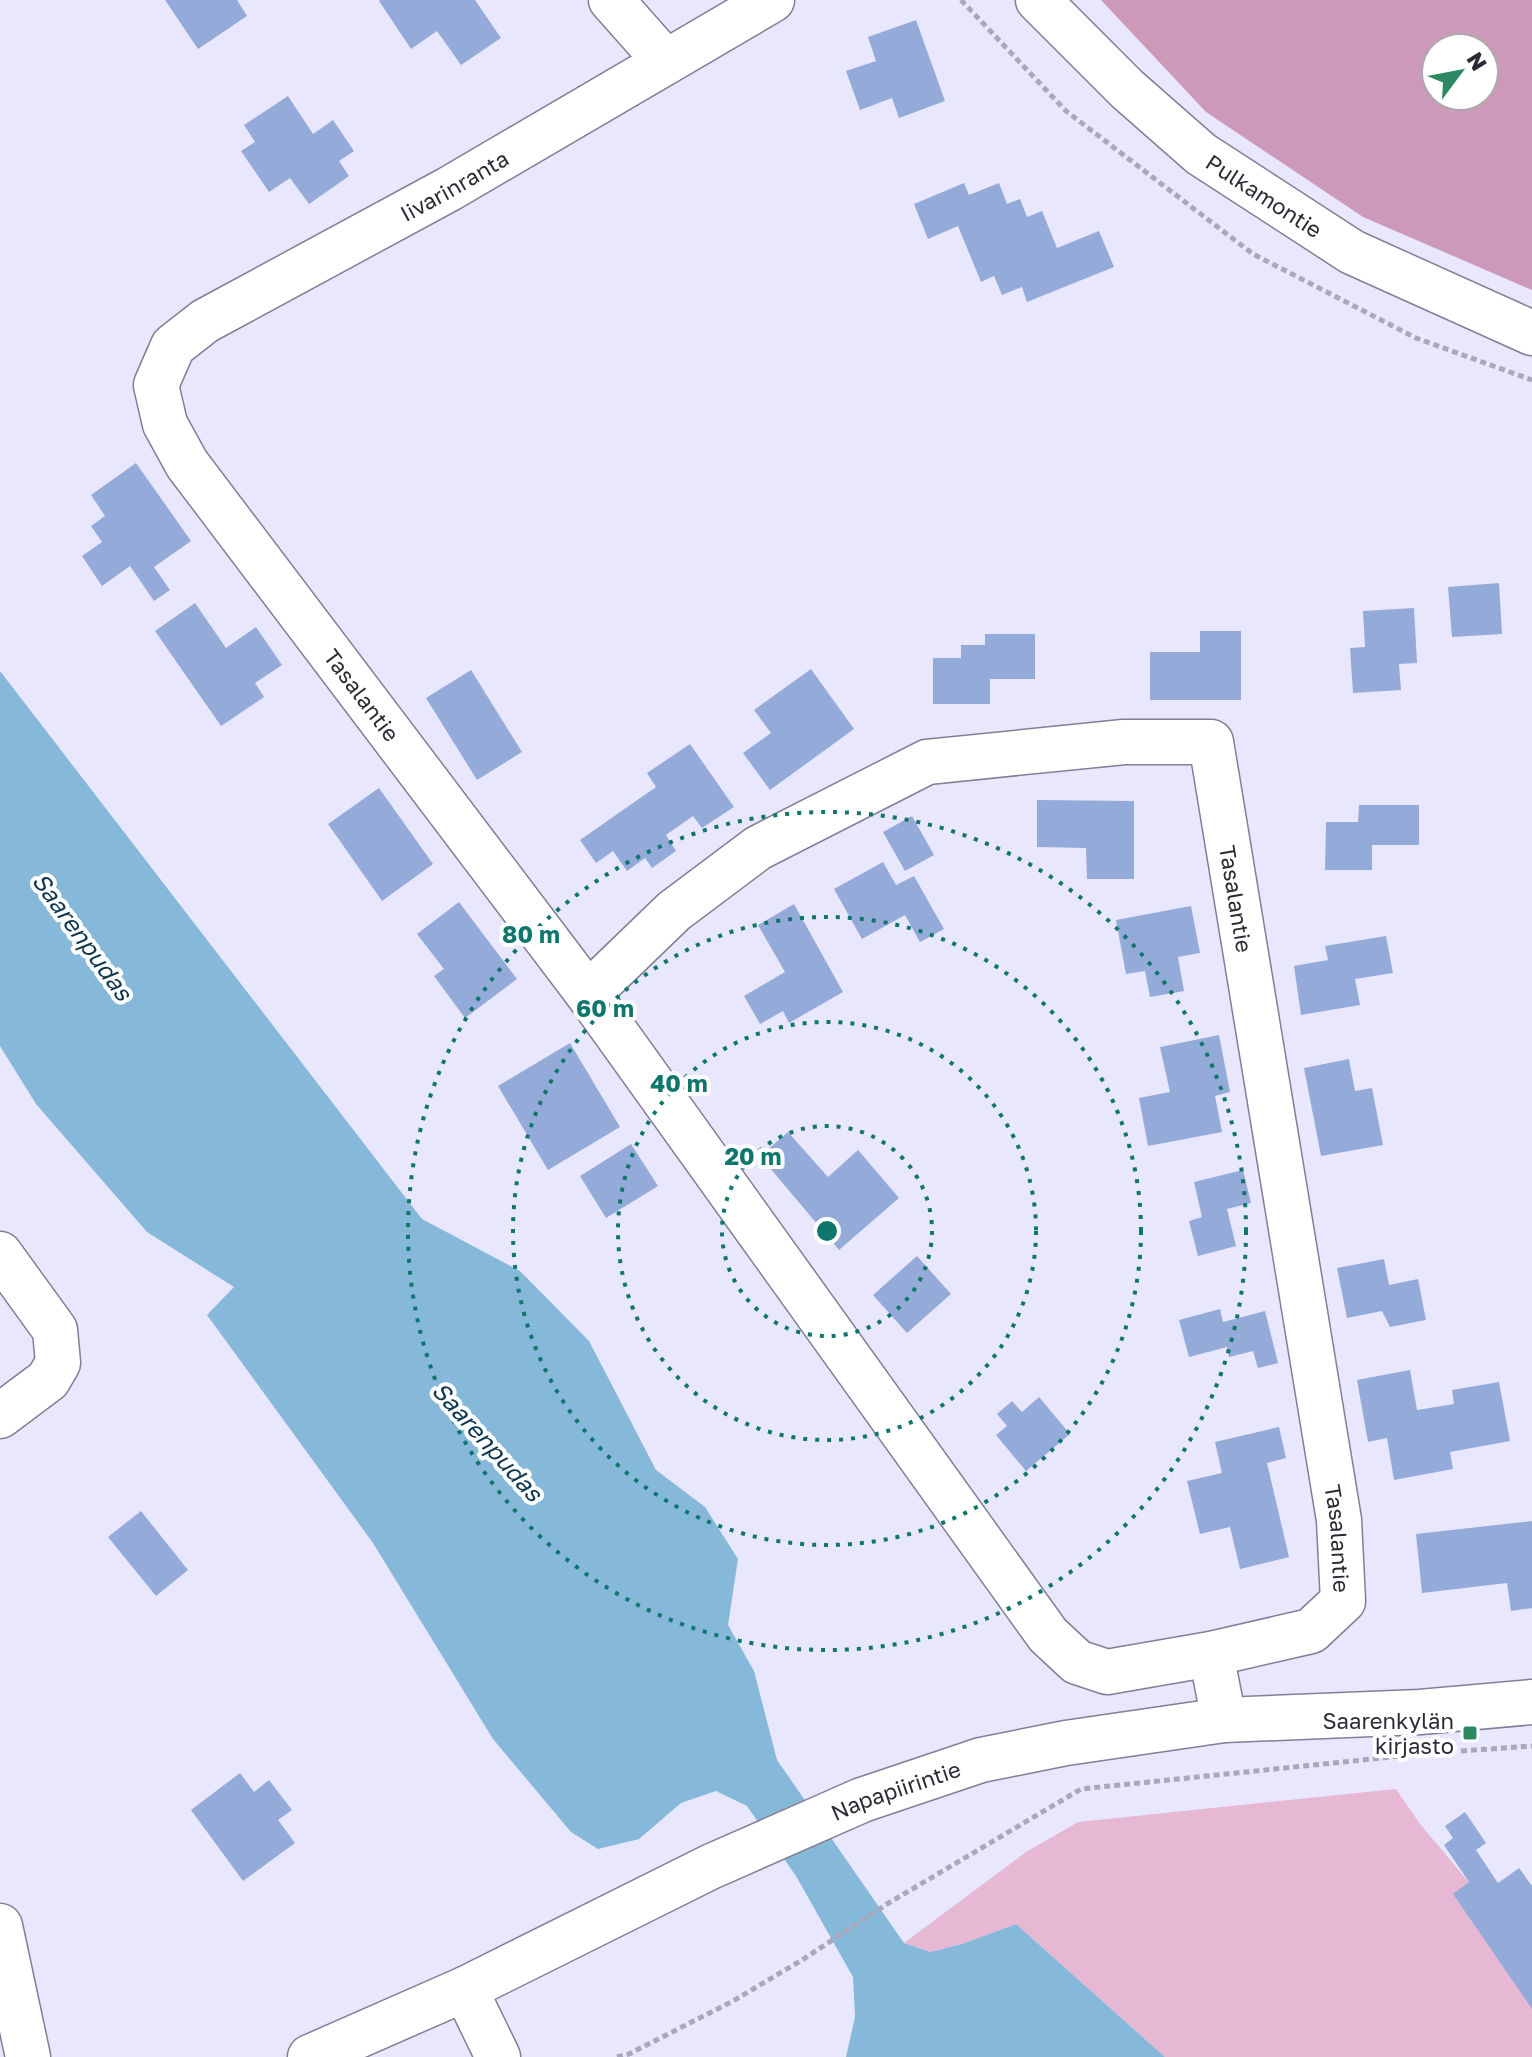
<svg xmlns="http://www.w3.org/2000/svg" width="1532" height="2057" font-family="'Golos Text',sans-serif">
  <style>
    .green { fill: #e7b8d4 }
    .forest { fill: #cc99b8; fill-rule: evenodd }
    .water { fill: #86b8da }
    .building { fill: #94abd9 }
    .lines { fill: none; stroke-linecap: round; stroke-linejoin: round }
    .minor-casing { stroke: #817e97; stroke-width: 47 }
    .major-casing { stroke: #817e97; stroke-width: 47 }
    .path { stroke: #a9a7b9; stroke-width: 5; stroke-dasharray: 6 4; stroke-linecap: butt }
    .minor { stroke: #fff; stroke-width: 44 }
    .major { stroke: #fff; stroke-width: 44 }
    .ring { fill: none; stroke: #0f766e; stroke-width: 4; stroke-dasharray: 4 8 }
    .poi-dot { fill: #2c8961; stroke: #fff; stroke-width: 3 }
    .labels { text-anchor: middle; dominant-baseline: central; stroke-width: 8; stroke-linejoin: round; paint-order: stroke }
    .street-label { font-size: 22px; fill: #2c2b35; stroke: #fff }
    .poi-label { font-size: 22px; fill: #2c2b35; stroke: #fff; text-anchor: end }
    .water-label { font-size: 24px; font-style: italic; fill: #0f384f; stroke: #fff }
    .centre { fill: #0f766e; stroke: #fff; stroke-width: 4 }
    .ring-label { font-size: 24px; text-anchor: middle; font-weight: bold; fill: #0f766e; stroke: #fff; stroke-width: 8; stroke-linejoin: round; paint-order: stroke }
  </style>
  <rect width="100%" height="100%" fill="#e9e7fd"/>
  <path class="green" d="M1396 1789 1420 1824 1532 1957V2057H1165L1016 1924 962 1944 930 1952 904 1943 1026 1852 1078 1822Z"/>
  <path class="forest" d="M1101 0H1532V290L1363 217 1206 112ZM1436 48H1484V96H1436Z"/>
  <path class="water" d="M0 671 422 1219 520 1271 589 1341 656 1470 705 1507 738 1559 728 1625 754 1671 777 1760 904 1943 930 1952 962 1944 1016 1924 1165 2057H846L855 2017 853 1977 796 1876 747 1806 716 1791 681 1803 639 1839 598 1849 571 1832 493 1739 373 1543 207 1315 234 1287 147 1232 36 1104 0 1046Z"/>
  <path class="building" d="M165 0H237L247 16 198 49Z
    M380 0H475L501 38 461 65 437 31 411 49 379 1Z
    M916 20 945 101 899 118 892 98 860 110 846 71 876 61 868 37Z
    M288 96 313 134 333 120 354 151 339 161 349 176 309 204 290 178 269 192 241 151 255 142 244 125Z
    M964 183 969 195 999 183 1007 204 1020 199 1027 217 1042 211 1057 248 1099 231 1114 267 1027 302 1022 287 1002 295 994 276 981 282 958 226 928 239 914 204Z
    M136 463 191 541 154 567 170 590 154 601 130 566 102 586 82 556 102 542 91 526 105 516 91 495Z
    M1499 583 1502 634 1452 637 1448 587Z
    M195 603 226 648 256 627 282 665 255 683 264 697 221 726 155 631Z
    M1414 608 1417 663 1399 664 1401 690 1353 693 1350 648 1365 647 1363 611Z
    M1200 631H1241V700H1150V652H1200Z
    M985 634H1035V679H990V704H933V658H961V645H985Z
    M811 669 854 729 770 790 743 753 771 733 754 710Z
    M471 670 522 752 477 780 426 698Z
    M690 744 734 807 702 828 693 816 666 835 676 851 652 868 645 858 627 871 613 851 596 863 580 840 656 787 647 773Z
    M379 788 433 864 382 901 328 824Z
    M1037 800 1134 801V879H1087L1086 848 1037 847Z
    M1359 805H1419V845H1372V870H1325L1326 822H1358Z
    M912 816 934 855 905 871 883 832Z
    M883 862 896 885 914 876 944 929 920 942 905 915 862 939 834 889Z
    M459 902 517 979 465 1018 434 976 444 969 417 934Z
    M794 904 843 992 789 1023 783 1011 760 1024 744 996 785 972 758 925Z
    M1191 906 1200 953 1178 957 1184 991 1150 997 1145 971 1126 974 1116 920Z
    M1386 936 1393 973 1355 979 1360 1005 1301 1015 1294 966 1328 960 1325 946Z
    M1219 1035 1230 1092 1215 1096 1222 1132 1148 1146 1139 1098 1170 1092 1160 1047Z
    M570 1043 620 1127 548 1170 498 1086Z
    M1349 1059 1355 1091 1372 1088 1383 1145 1321 1156 1304 1068Z
    M788 1132 828 1177 858 1150 899 1198 839 1250 760 1156Z
    M631 1144 658 1186 606 1218 580 1176Z
    M1243 1170 1251 1203 1227 1209 1236 1246 1198 1256 1189 1221 1202 1217 1194 1182Z
    M917 1256 951 1294 907 1333 873 1295Z
    M1384 1259 1389 1285 1418 1279 1426 1320 1390 1327 1382 1311 1347 1318 1337 1268Z
    M1220 1309 1223 1322 1265 1311 1278 1363 1258 1368 1253 1351 1229 1357 1227 1347 1189 1357 1179 1320Z
    M1410 1370 1417 1410 1454 1404 1452 1390 1499 1382 1510 1441 1450 1452 1453 1469 1394 1480 1387 1438 1368 1442 1357 1380Z
    M1039 1397 1070 1434 1026 1471 996 1435 1007 1426 997 1414 1012 1401 1022 1412Z
    M1279 1427 1286 1458 1267 1463 1289 1557 1240 1569 1230 1527 1200 1534 1187 1481 1222 1473 1215 1442Z
    M141 1511 188 1570 156 1596 108 1537Z
    M1532 1521V1608L1511 1611 1507 1583 1422 1593 1416 1534Z
    M240 1773 254 1792 269 1780 292 1810 278 1820 295 1843 243 1881 191 1810Z
    M1465 1812 1486 1843 1476 1850 1498 1883 1519 1868 1532 1886V2009L1453 1894 1469 1882 1444 1845 1453 1838 1445 1826Z"/>
  <g class="lines">
    <g class="minor-casing">
      <g id="minor">
        <path d="M611 0 666 62"/>
        <path id="s1" d="M1038 0 1127 89 1201 154 1352 252 1532 333"/>
        <path id="s2" d="M588 994 674 911 758 848 927 762 1124 742H1211L1339 1520 1343 1601 1311 1631 1211 1654 1107 1672 1077 1662 1048 1635 588 994 187 464 165 424 156 385 173 346 205 321 449 189 772 0"/>
        <path d="M0 1254 55 1330 58 1363 48 1380 0 1416"/>
        <path d="M1211 1654 1224 1720"/>
        <path d="M0 1926 28 2057"/>
        <path d="M465 1989 498 2057"/>
      </g>
    </g>
    <g class="major-casing">
      <g id="major">
        <path id="s3" d="M310 2057 465 1989 710 1867 862 1800 981 1760 1066 1743 1224 1720 1420 1712 1532 1702"/>
      </g>
    </g>
    <path class="path" d="M961 0 1066 111 1253 254 1416 338 1532 380
      M1461 1751 1532 1746
      M617 2057 629 2054 733 2001 802 1960 887 1904 1081 1789 1411 1755"/>
    <use href="#minor" class="minor"/>
    <use href="#major" class="major"/>
  </g>
  <g class="ring">
    <circle cx="827" cy="1231" r="105"/>
    <circle cx="827" cy="1231" r="209"/>
    <circle cx="827" cy="1231" r="314"/>
    <circle cx="827" cy="1231" r="419"/>
  </g>
  <rect class="poi-dot" x="1462" y="1725" width="16" height="16" rx="4"/>
  <g class="labels">
    <g class="street-label">
      <text stroke="none"><textPath href="#s2" startOffset="3798">Iivarinranta</textPath></text>
      <text stroke="none"><textPath href="#s1" startOffset="300">Pulkamontie</textPath></text>
      <text transform="translate(362 695) rotate(53)">Tasalantie</text>
      <text stroke="none"><textPath href="#s2" startOffset="858">Tasalantie</textPath></text>
      <text stroke="none"><textPath href="#s2" startOffset="1506">Tasalantie</textPath></text>
      <text stroke="none"><textPath href="#s3" startOffset="644">Napapiirintie</textPath></text>
    </g>
    <g class="poi-label">
      <text x="1454" y="1720">Saarenkylän<tspan x="1454" dy="25">kirjasto</tspan></text>
    </g>
    <g class="water-label">
      <text transform="translate(83 936) rotate(54)">Saarenpudas</text>
      <text transform="translate(488 1441) rotate(48)">Saarenpudas</text>
    </g>
  </g>
  <circle cx="827" cy="1231" r="12" class="centre"/>
  <g class="ring-label">
    <text x="531" y="943">80 m</text>
    <text x="605" y="1017">60 m</text>
    <text x="679" y="1092">40 m</text>
    <text x="753" y="1165">20 m</text>
  </g>
  <g transform="translate(1460 72) rotate(58)"><circle r="38" fill="#ffffff" stroke="#abaaae" stroke-width="2"/>
  <path d="M0-6L14 30L0 20L-14 30Z" fill="#2c8961"/>
  <text y="-12" font-size="22" font-weight="bold" text-anchor="middle" fill="#2c2b35">N</text>
  </g>
</svg>
